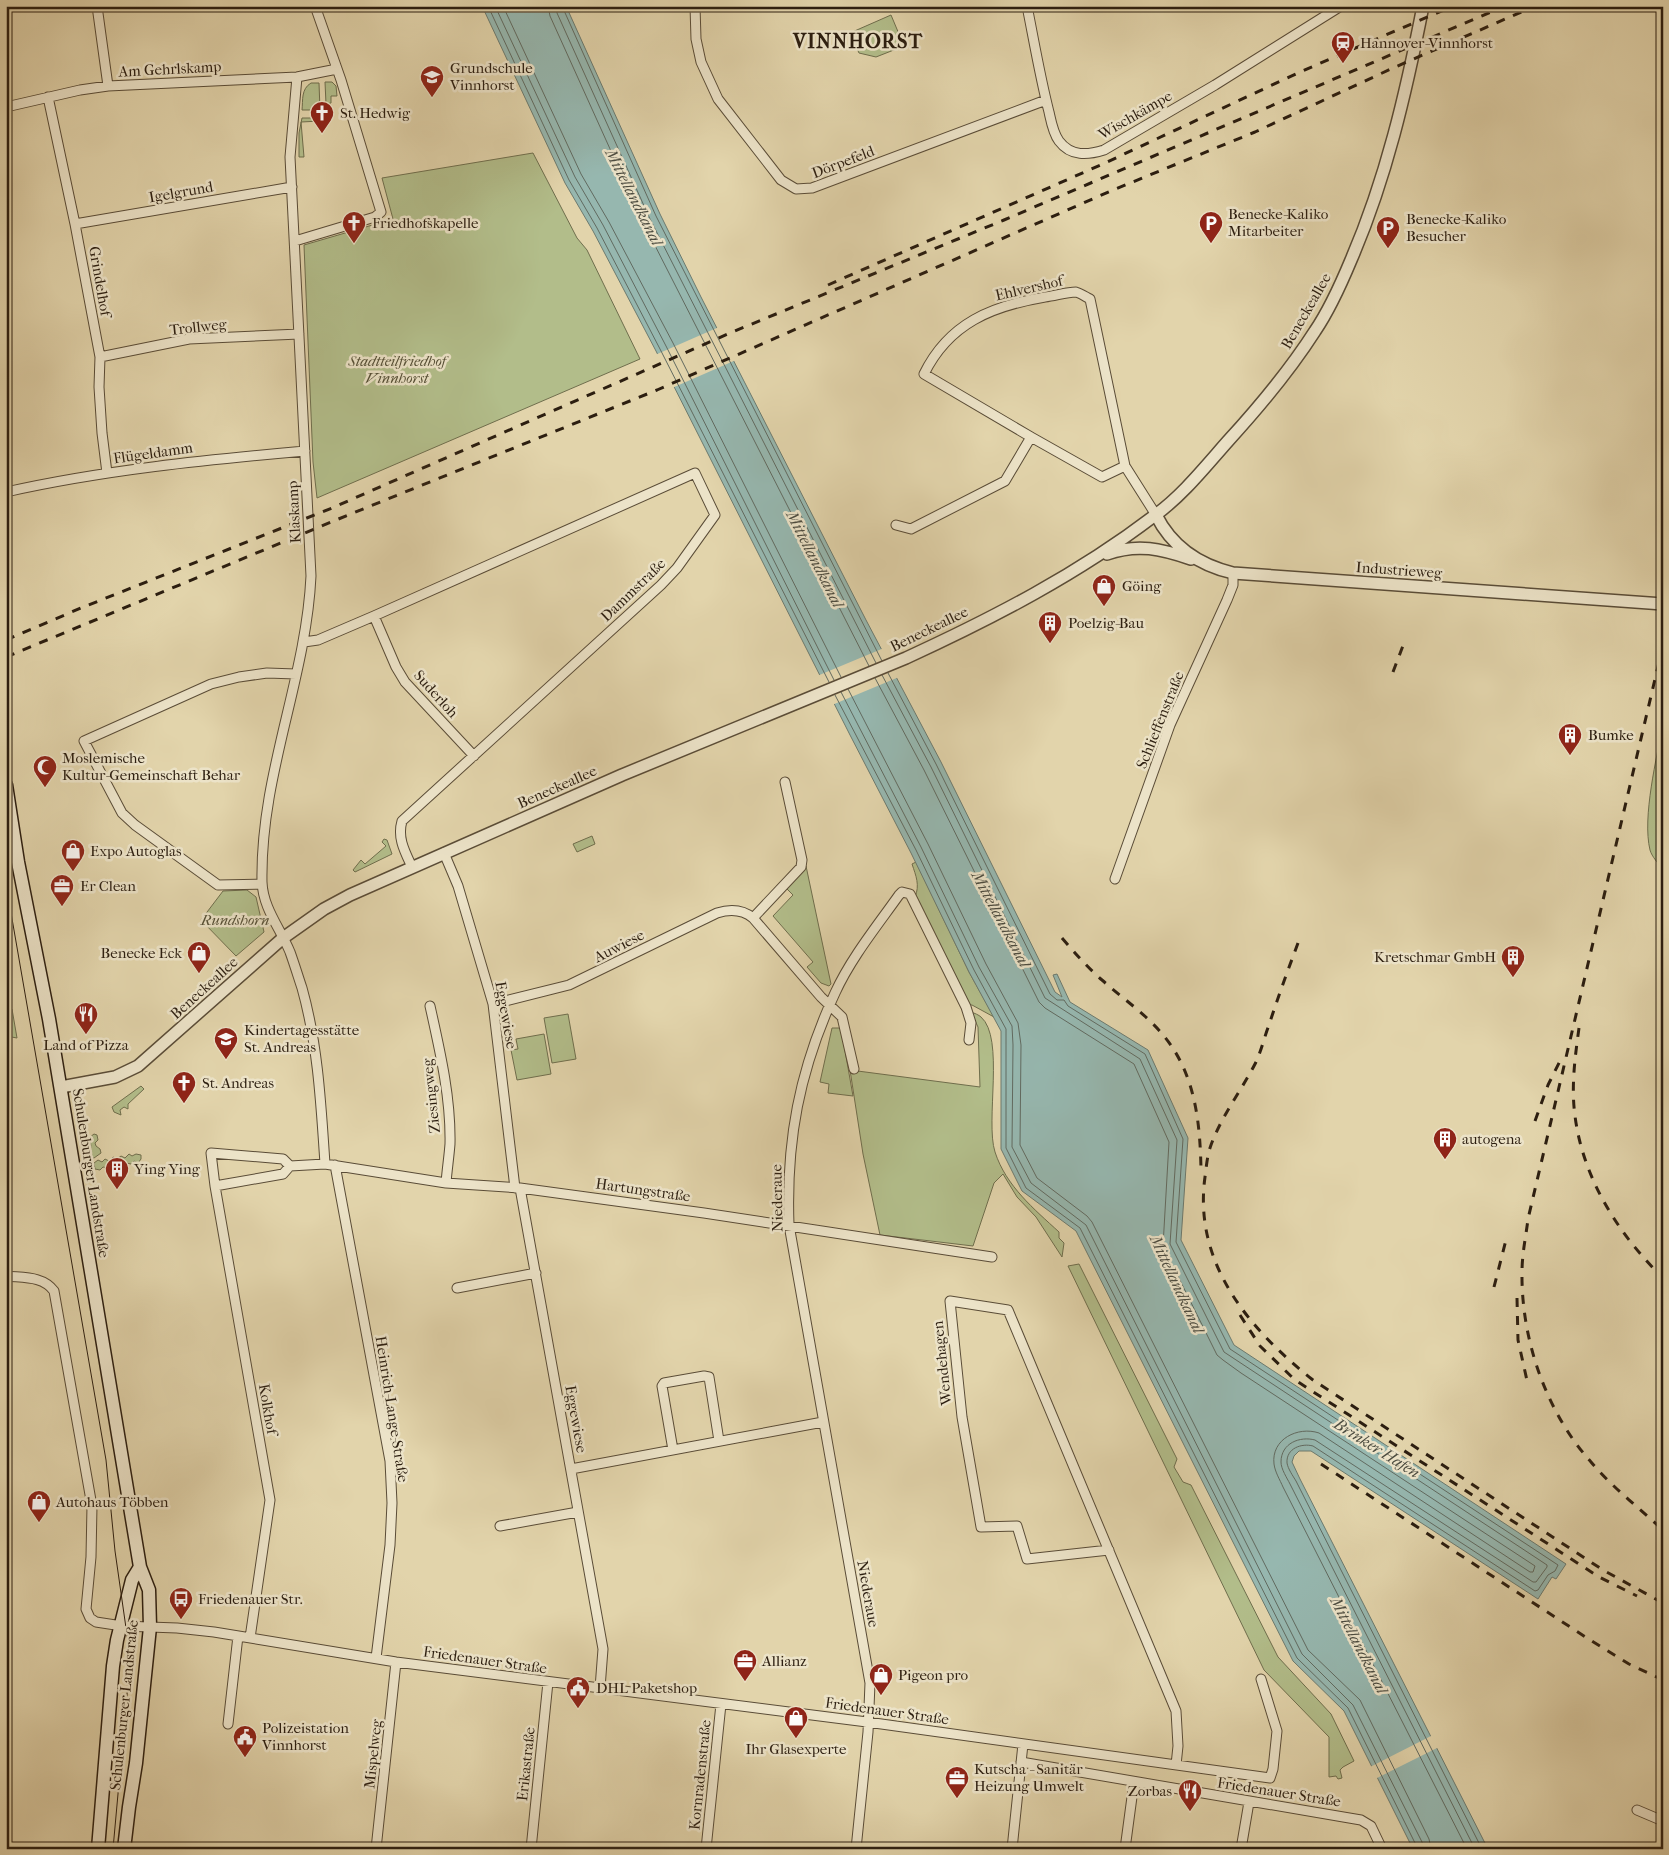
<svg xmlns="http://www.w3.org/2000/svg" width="1669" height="1855" font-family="'IM FELL French Canon',serif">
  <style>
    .green { fill: #b2bd8a; stroke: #6f6e4d }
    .water { fill: #96b7af; stroke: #6c7a6f }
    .pier { fill: #e2d4ab }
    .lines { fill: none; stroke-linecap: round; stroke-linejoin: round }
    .shore { stroke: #616a60; stroke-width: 1 }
    .minor-casing { stroke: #5a4c37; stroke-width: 11 }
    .tertiary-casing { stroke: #5a4c37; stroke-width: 14 }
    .secondary-casing { stroke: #2c1e10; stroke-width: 15 }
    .minor { stroke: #ece3c8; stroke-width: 9 }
    .tertiary { stroke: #ece3c8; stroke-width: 11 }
    .secondary { stroke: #ece3c8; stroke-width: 12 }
    .tram { stroke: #2c1e10; stroke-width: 1 }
    .rail { stroke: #2c1e10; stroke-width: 3; stroke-dasharray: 9 9; stroke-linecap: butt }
    .labels { text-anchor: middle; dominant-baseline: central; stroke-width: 5; stroke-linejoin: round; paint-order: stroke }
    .poi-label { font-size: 15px; fill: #2c1e10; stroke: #ece3c8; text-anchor: start }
    .street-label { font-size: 15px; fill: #2c1e10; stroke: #ece3c8 }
    .park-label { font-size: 15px; font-style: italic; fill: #544e35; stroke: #ece3c8 }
    .water-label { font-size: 16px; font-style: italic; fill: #4c4c40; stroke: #ece3c8 }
    .district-label { font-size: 20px; font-weight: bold; letter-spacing: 1px; fill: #2c1e10; stroke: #ece3c8 }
  </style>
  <rect width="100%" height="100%" fill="#e2d4ab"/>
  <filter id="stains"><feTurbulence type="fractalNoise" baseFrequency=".004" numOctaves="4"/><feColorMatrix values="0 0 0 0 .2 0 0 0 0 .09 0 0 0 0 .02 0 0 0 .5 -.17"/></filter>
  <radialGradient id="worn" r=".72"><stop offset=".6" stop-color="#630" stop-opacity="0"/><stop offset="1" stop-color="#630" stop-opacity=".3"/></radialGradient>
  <path class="green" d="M891 15 904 46 876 57 859 53 850 33Z
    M325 82H332L336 86 337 96H331V103L326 104Z
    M311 83H319L320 110H302C303 100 301 89 311 83Z
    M302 118H320L321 121 301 122 304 157H299V133Z
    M533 153 577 238 587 250 640 359 317 498 313 462 304 245 393 219 382 178Z
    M1663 723V796L1661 811 1663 814V869C1658 863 1652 857 1650 850 1642 817 1657 757 1663 723Z
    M592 836 595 844 577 852 573 844Z
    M384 839 387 840 392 854 355 872 353 870 361 860 365 864 386 846 382 842Z
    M916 862 969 972 994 1017 972 1005H967L915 897C920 885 916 876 912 864Z
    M806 866 831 984 829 986 821 983 807 967 813 962 773 916 793 895 786 888Z
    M247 890 256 897 264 932 236 956 201 920 223 891Z
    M12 1009 17 1038 6 1036V1010Z
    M971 1012C974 1013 979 1015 981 1017 1005 1038 985 1121 995 1152 1006 1186 1034 1209 1059 1232V1238L1064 1243 1062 1257 1036 1217 1017 1197 1003 1174 994 1183 973 1246 880 1235 863 1154 850 1070 980 1087 978 1027Z
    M568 1014 576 1059 552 1063 544 1018Z
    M832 1028H841L853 1096 828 1093 829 1084 820 1082Z
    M544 1034 551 1074 517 1080 511 1050 518 1049 516 1039Z
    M141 1086 144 1089 128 1104V1109L124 1107 120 1110 121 1115 114 1112 112 1107Z
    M94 1134 97 1135 98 1140 95 1143 96 1146 100 1149 101 1153 94 1158H90L89 1151 91 1148 90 1137Z
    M129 1154 132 1156 136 1154 141 1155V1159L138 1163 134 1161 131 1164 126 1163 123 1165 119 1164 116 1167 110 1165 108 1168 103 1167 100 1170 95 1169 94 1163 98 1160 102 1162 105 1159 109 1161 113 1157 117 1159 121 1156 125 1158Z
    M1079 1264 1177 1459 1174 1467 1183 1482 1191 1485 1278 1657 1331 1714 1354 1761 1343 1767 1340 1770 1342 1778 1338 1779 1336 1776 1329 1777V1737L1264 1670 1068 1266Z"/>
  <path class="water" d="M482 6H566L660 214 701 297 866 620 941 762 1055 992 1062 997 1053 975 1057 974 1070 1002 1148 1050 1188 1138 1181 1240 1234 1345 1566 1564 1556 1579 1552 1577 1538 1599 1311 1451H1299L1294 1456 1292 1462 1300 1479 1488 1849H1413L1344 1711 1293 1661 1076 1231 1022 1191 1001 1149V1031L969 972 911 853 850 735 656 351 593 231 565 183Z"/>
  <path class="pier" d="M719 327 736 360 672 388 655 355Z
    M884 648 899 677 832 705 817 676Z
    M1433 1735 1439 1747 1375 1779 1370 1767Z"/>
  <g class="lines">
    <path class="shore" d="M488 6 569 180 597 228 660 349 829 682
      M495 6 575 177 603 225 666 346 834 680
      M503 6 581 174 609 222 673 343 841 677
      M548 6 550 16 643 222 869 666
      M556 6 557 13 650 219 876 663
      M562 6 656 216 882 661
      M888 673 936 764 1050 994 1057 1000H1064L1068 1006 1145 1054 1183 1139 1176 1242 1230 1349 1558 1565 1555 1571 1548 1575 1538 1590 1535 1591 1313 1446C1302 1443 1286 1448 1287 1463 1288 1469 1293 1476 1296 1481L1482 1849
      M882 675 931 767 1045 998 1140 1059 1177 1140 1170 1244 1224 1352 1547 1565V1567L1536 1582H1533L1315 1440C1300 1436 1281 1443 1281 1462 1281 1469 1287 1478 1290 1484L1475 1849
      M875 678 924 770 1039 1002 1045 1008 1134 1064 1169 1142 1163 1246 1217 1355 1223 1360 1241 1373 1535 1566 1533 1572H1530L1319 1433C1298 1426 1271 1439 1274 1464 1275 1472 1280 1480 1283 1487L1467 1849
      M848 689 928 844 986 964 1018 1023 1021 1045 1020 1145 1037 1178 1087 1216 1092 1222 1308 1650 1360 1700 1429 1839 1431 1849
      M841 692 921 847 979 967 1012 1026 1013 1045 1012 1147 1031 1183 1086 1225 1302 1654 1353 1705 1422 1842 1423 1849
      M835 695 916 850 974 970 1006 1029V1148L1026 1188 1080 1228 1297 1658 1348 1708 1416 1845 1417 1849"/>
    <g class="minor-casing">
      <path id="minor" d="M97 6 108 86
        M695 6 696 39 701 62 718 99 781 180 796 189 812 188 1046 100
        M1027 6C1034 41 1040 77 1049 112 1051 121 1053 133 1059 141 1071 157 1088 155 1104 150L1215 85 1341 6
        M297 77 290 157 311 576C306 680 260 775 262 882 263 908 280 928 290 952 294 963 298 976 302 988 318 1045 321 1104 325 1164
        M48 97 75 224 100 357 99 387 102 433 107 473
        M6 107 80 90 108 86 297 77 337 69
        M75 224 292 187
        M295 241 375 217 381 212 341 80 315 6
        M100 357 189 339 299 334
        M1031 437 924 374C949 323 992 306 1045 297 1055 296 1066 292 1076 292 1080 293 1086 297 1090 299L1125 466 1156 515
        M6 492C104 470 205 460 305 451
        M896 525 911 529 1005 481 1031 437 1102 477 1125 466
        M374 616 396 667 405 682 474 756
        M304 642 318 640 374 616 695 473 715 515 677 568 661 585 402 821C397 838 405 852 412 867
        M444 853 458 886 493 1004 515 1188
        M1115 879 1170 725 1227 600 1233 585V573
        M262 884 218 885 135 825 122 813 84 741 211 684 239 677 267 673 296 674
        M753 918 801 867 802 860 785 782
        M493 1004 569 985 717 913C730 909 742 909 753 918L821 997 842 1017 854 1069
        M430 1006C440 1051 451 1098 450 1144 449 1157 447 1170 446 1183
        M335 1165 390 1461 392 1503 390 1545 376 1658
        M290 1166 283 1159 211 1153 215 1186 283 1174 290 1166 325 1164 446 1183 520 1188 704 1213 992 1257
        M215 1186 270 1500 250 1638
        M520 1188 603 1649 600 1688
        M6 1276C24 1278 43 1276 54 1291L92 1506 91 1557 86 1609 90 1618 96 1622 122 1626 177 1628 214 1632 396 1662 867 1722 1270 1778 1273 1769 1277 1731 1261 1679
        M457 1288 536 1273
        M673 1450 662 1386 664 1383 704 1376 709 1377 719 1441
        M571 1469 823 1422
        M500 1526 578 1512
        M1109 1550 1027 1559 1017 1526 981 1527 962 1417 950 1301 1008 1310 1176 1711 1178 1746 1176 1765
        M228 1724 238 1636
        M1021 1762 1361 1820 1371 1826 1382 1849
        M1637 1810 1663 1821
        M376 1849 396 1662
        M531 1849 548 1682
        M706 1849 721 1704
        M856 1849 868 1732 870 1683 789 1225C786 1141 799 1071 835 993 851 958 877 926 899 895L902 892 910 894 912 898 966 1007 971 1023 969 1040
        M1012 1849 1023 1744
        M1125 1849 1134 1782
        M1241 1849 1249 1802"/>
    </g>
    <g class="tertiary-casing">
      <path id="tertiary" d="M1156 515C1172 547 1199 565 1233 573L1663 604
        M1107 554C1138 543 1161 549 1191 559
        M61 1087 115 1077 138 1066 283 938 324 909 350 895 622 775 906 658C993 618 1078 574 1154 516 1182 496 1205 467 1228 441 1260 406 1290 370 1315 331 1330 309 1341 284 1351 260 1386 179 1406 93 1423 6"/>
    </g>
    <g class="secondary-casing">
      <path id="secondary" d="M6 785 18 862 49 1019 140 1567 149 1590 150 1627 136 1763 129 1807 124 1849
        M98 1849 113 1666 117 1640 132 1580 140 1567"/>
    </g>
    <use href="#minor" class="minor"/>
    <use href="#tertiary" class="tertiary"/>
    <use href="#secondary" class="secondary"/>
    <path class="tram" d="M6 884 106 1460 115 1551 129 1649 127 1695 113 1849"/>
    <path class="rail" d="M828 285 1105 163 1300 72 1453 6
      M6 640 81 608 332 508 730 333 1004 220 1505 6
      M1663 645 1528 1219C1526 1236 1522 1254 1522 1272 1521 1339 1546 1412 1591 1462 1612 1487 1639 1508 1663 1530
      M6 657 336 520 657 390 1113 190 1255 132 1393 68 1535 6
      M1393 672 1404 643
      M1062 938C1075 953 1087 967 1102 980 1122 998 1146 1014 1164 1036 1195 1074 1200 1121 1201 1169
      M1298 943C1288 970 1278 997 1269 1025 1264 1038 1261 1052 1255 1064 1240 1093 1219 1119 1209 1151 1207 1159 1206 1169 1205 1177 1193 1264 1250 1330 1313 1380L1603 1570 1663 1603
      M1579 1028C1575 1057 1571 1087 1575 1116 1583 1179 1619 1235 1663 1278
      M1535 1121 1548 1085 1562 1057
      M1494 1287 1507 1236
      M1517 1298 1518 1340 1528 1385
      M1240 1315 1260 1346 1295 1380 1599 1577 1637 1596
      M1321 1464 1587 1638 1629 1664 1663 1680"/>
  </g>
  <defs>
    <g id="station-pin" transform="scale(1.25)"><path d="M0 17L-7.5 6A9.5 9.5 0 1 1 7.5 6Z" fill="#8f2418" stroke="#ece3c8"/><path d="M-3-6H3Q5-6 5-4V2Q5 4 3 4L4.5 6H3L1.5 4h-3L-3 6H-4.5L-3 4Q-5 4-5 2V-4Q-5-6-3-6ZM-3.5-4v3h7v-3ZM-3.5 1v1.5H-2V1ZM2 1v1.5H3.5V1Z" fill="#fff"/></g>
    <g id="school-pin" transform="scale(1.25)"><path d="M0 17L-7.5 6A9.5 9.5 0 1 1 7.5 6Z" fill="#8f2418" stroke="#ece3c8"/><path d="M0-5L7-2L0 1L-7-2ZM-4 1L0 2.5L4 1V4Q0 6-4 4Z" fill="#fff"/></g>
    <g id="church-pin" transform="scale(1.25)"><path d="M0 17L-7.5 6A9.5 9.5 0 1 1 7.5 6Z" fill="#8f2418" stroke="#ece3c8"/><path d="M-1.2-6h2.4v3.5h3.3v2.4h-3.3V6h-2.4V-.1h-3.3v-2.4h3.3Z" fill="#fff"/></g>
    <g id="parking-pin" transform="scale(1.25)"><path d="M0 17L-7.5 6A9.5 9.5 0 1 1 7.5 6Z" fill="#8f2418" stroke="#ece3c8"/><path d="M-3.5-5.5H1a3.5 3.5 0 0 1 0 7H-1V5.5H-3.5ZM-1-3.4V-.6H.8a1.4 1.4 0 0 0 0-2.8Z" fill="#fff"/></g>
    <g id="shop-pin" transform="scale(1.25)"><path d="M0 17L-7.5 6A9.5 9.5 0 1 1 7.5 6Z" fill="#8f2418" stroke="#ece3c8"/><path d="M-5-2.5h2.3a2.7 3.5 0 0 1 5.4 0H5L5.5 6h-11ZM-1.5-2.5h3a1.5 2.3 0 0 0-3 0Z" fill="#fff"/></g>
    <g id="building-pin" transform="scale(1.25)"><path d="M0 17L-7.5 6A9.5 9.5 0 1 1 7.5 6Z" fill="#8f2418" stroke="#ece3c8"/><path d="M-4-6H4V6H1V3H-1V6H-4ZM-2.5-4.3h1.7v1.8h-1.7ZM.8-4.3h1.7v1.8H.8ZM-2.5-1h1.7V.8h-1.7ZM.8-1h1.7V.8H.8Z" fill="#fff"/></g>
    <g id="mosque-pin" transform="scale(1.25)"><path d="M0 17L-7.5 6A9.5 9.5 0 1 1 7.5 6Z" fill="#8f2418" stroke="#ece3c8"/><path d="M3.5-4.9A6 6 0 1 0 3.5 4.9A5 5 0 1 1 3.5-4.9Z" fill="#fff"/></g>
    <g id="office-pin" transform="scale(1.25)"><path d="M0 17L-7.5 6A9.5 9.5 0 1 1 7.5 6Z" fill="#8f2418" stroke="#ece3c8"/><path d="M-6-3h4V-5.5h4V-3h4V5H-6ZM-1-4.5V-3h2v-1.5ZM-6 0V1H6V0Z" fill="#fff"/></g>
    <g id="restaurant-pin" transform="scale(1.25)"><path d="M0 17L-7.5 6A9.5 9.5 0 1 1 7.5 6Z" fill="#8f2418" stroke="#ece3c8"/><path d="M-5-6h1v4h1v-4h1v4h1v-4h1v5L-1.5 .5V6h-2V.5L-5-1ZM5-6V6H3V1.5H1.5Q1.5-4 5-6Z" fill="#fff"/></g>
    <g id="bus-pin" transform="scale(1.25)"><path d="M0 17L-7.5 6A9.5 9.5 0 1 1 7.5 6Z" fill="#8f2418" stroke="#ece3c8"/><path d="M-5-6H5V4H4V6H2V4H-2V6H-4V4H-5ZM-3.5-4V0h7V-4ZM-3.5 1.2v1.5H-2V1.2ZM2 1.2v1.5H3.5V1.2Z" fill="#fff"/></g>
    <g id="civic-pin" transform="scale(1.25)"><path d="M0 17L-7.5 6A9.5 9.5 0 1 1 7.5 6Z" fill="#8f2418" stroke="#ece3c8"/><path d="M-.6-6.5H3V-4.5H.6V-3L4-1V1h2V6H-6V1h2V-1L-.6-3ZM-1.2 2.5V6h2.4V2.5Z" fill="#fff"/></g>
  </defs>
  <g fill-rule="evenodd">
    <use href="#station-pin" x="1343" y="43"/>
    <use href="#school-pin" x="432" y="77"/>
    <use href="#church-pin" x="322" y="113"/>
    <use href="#church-pin" x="354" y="223"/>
    <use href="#parking-pin" x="1211" y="223"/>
    <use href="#parking-pin" x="1388" y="228"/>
    <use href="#shop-pin" x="1104" y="586"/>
    <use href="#building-pin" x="1050" y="623"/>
    <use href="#building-pin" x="1570" y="735"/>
    <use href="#mosque-pin" x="45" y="767"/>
    <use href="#shop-pin" x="73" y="851"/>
    <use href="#office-pin" x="62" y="886"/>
    <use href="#shop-pin" x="199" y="953"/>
    <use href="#building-pin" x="1513" y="957"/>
    <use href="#restaurant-pin" x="86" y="1014"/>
    <use href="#school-pin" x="226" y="1039"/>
    <use href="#church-pin" x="184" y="1083"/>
    <use href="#building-pin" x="1445" y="1139"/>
    <use href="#building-pin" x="117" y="1169"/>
    <use href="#shop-pin" x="39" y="1502"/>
    <use href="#bus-pin" x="181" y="1599"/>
    <use href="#office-pin" x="745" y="1661"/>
    <use href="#shop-pin" x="881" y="1675"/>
    <use href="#civic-pin" x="578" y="1688"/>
    <use href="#shop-pin" x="796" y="1718"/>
    <use href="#civic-pin" x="245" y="1737"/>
    <use href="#office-pin" x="957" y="1778"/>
    <use href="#restaurant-pin" x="1190" y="1791"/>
  </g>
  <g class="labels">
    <g class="poi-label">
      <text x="1360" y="43">Hannover-Vinnhorst</text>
      <text x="450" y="68">Grundschule<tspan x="450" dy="17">Vinnhorst</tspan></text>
      <text x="340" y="113">St. Hedwig</text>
      <text x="1228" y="214">Benecke-Kaliko<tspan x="1228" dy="17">Mitarbeiter</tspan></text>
      <text x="1406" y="219">Benecke-Kaliko<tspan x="1406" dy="17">Besucher</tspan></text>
      <text x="372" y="223">Friedhofskapelle</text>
      <text x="1122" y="586">Göing</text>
      <text x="1068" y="623">Poelzig-Bau</text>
      <text x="1588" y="735">Bumke</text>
      <text x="62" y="758">Moslemische<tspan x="62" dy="17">Kultur-Gemeinschaft Behar</tspan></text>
      <text x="90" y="851">Expo Autoglas</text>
      <text x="80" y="886">Er Clean</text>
      <text x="182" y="953" text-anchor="end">Benecke Eck</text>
      <text x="1496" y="957" text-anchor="end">Kretschmar GmbH</text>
      <text x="244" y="1030">Kindertagesstätte<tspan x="244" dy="17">St. Andreas</tspan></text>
      <text x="86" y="1045" text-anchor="middle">Land of Pizza</text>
      <text x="202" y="1083">St. Andreas</text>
      <text x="1462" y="1139">autogena</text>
      <text x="134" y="1169">Ying Ying</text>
      <text x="56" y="1502">Autohaus Többen</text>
      <text x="198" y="1599">Friedenauer Str.</text>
      <text x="762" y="1661">Allianz</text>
      <text x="898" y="1675">Pigeon pro</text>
      <text x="596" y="1688">DHL Paketshop</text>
      <text x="262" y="1728">Polizeistation<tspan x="262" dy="17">Vinnhorst</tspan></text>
      <text x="796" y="1749" text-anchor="middle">Ihr Glasexperte</text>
      <text x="974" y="1769">Kutscha - Sanitär<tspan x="974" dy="17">Heizung Umwelt</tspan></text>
      <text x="1172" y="1791" text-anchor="end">Zorbas</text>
    </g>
    <g class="street-label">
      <text transform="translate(170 69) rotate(-3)">Am Gehrlskamp</text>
      <text transform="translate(1135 115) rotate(-30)">Wischkämpe</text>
      <text transform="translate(843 162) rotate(-21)">Dörpefeld</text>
      <text transform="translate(181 192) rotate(-10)">Igelgrund</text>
      <text transform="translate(100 281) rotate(80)">Grindelhof</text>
      <text transform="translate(1029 288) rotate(-13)">Ehlvershof</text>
      <text transform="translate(1306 311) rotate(-60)">Beneckeallee</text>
      <text transform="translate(198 327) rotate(-6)">Trollweg</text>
      <text transform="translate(153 453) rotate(-8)">Flügeldamm</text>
      <text transform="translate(294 512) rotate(-93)">Klaskamp</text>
      <text transform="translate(1399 570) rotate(4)">Industrieweg</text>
      <text transform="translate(633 590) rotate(-44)">Dammstraße</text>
      <text transform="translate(929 629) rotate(-26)">Beneckeallee</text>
      <text transform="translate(436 694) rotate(48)">Suderloh</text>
      <text transform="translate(1160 720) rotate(-68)">Schlieffenstraße</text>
      <text transform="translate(557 787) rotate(-24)">Beneckeallee</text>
      <text transform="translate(619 946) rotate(-27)">Auwiese</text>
      <text transform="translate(204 988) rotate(-42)">Beneckeallee</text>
      <text transform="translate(506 1015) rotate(80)">Eggewiese</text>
      <text transform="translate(431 1096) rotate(-96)">Ziesingweg</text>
      <text transform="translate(91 1173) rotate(81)">Schulenburger Landstraße</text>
      <text transform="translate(643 1190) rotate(8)">Hartungstraße</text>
      <text transform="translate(777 1198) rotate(-91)">Niederaue</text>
      <text transform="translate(942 1363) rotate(-96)">Wendehagen</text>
      <text transform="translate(268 1409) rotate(80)">Kolkhof</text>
      <text transform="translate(392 1409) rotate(81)">Heinrich-Lange-Straße</text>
      <text transform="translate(576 1419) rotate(80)">Eggewiese</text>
      <text transform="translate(868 1594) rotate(80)">Niederaue</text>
      <text transform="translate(485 1660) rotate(8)">Friedenauer Straße</text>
      <text transform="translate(124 1705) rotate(-84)">Schulenburger Landstraße</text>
      <text transform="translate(887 1711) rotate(8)">Friedenauer Straße</text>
      <text transform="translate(373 1754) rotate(-84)">Mispelweg</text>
      <text transform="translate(526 1764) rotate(-84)">Erikastraße</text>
      <text transform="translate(700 1775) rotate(-84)">Kornradenstraße</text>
      <text transform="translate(1279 1792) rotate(9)">Friedenauer Straße</text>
    </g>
    <g class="park-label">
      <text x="397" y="361">Stadtteilfriedhof<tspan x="397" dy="17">Vinnhorst</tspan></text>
      <text x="235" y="920">Rundshorn</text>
    </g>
    <g class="water-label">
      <text transform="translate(634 197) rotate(63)">Mittellandkanal</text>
      <text transform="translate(815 559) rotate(63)">Mittellandkanal</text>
      <text transform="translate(1001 919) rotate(62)">Mittellandkanal</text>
      <text transform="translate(1177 1284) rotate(65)">Mittellandkanal</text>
      <text transform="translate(1377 1448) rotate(32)">Brinker Hafen</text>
      <text transform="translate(1359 1645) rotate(63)">Mittellandkanal</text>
    </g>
    <g class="district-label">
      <text x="858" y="41">VINNHORST</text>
    </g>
  </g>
  <rect width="1669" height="1855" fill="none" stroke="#e2d4ab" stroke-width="25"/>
  <rect x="8" y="8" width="1654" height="1840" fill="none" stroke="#2c1e10" stroke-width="2.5"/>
  <rect x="12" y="12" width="1644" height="1830" fill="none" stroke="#2c1e10"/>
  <rect width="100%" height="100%" filter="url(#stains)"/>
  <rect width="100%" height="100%" fill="url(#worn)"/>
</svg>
